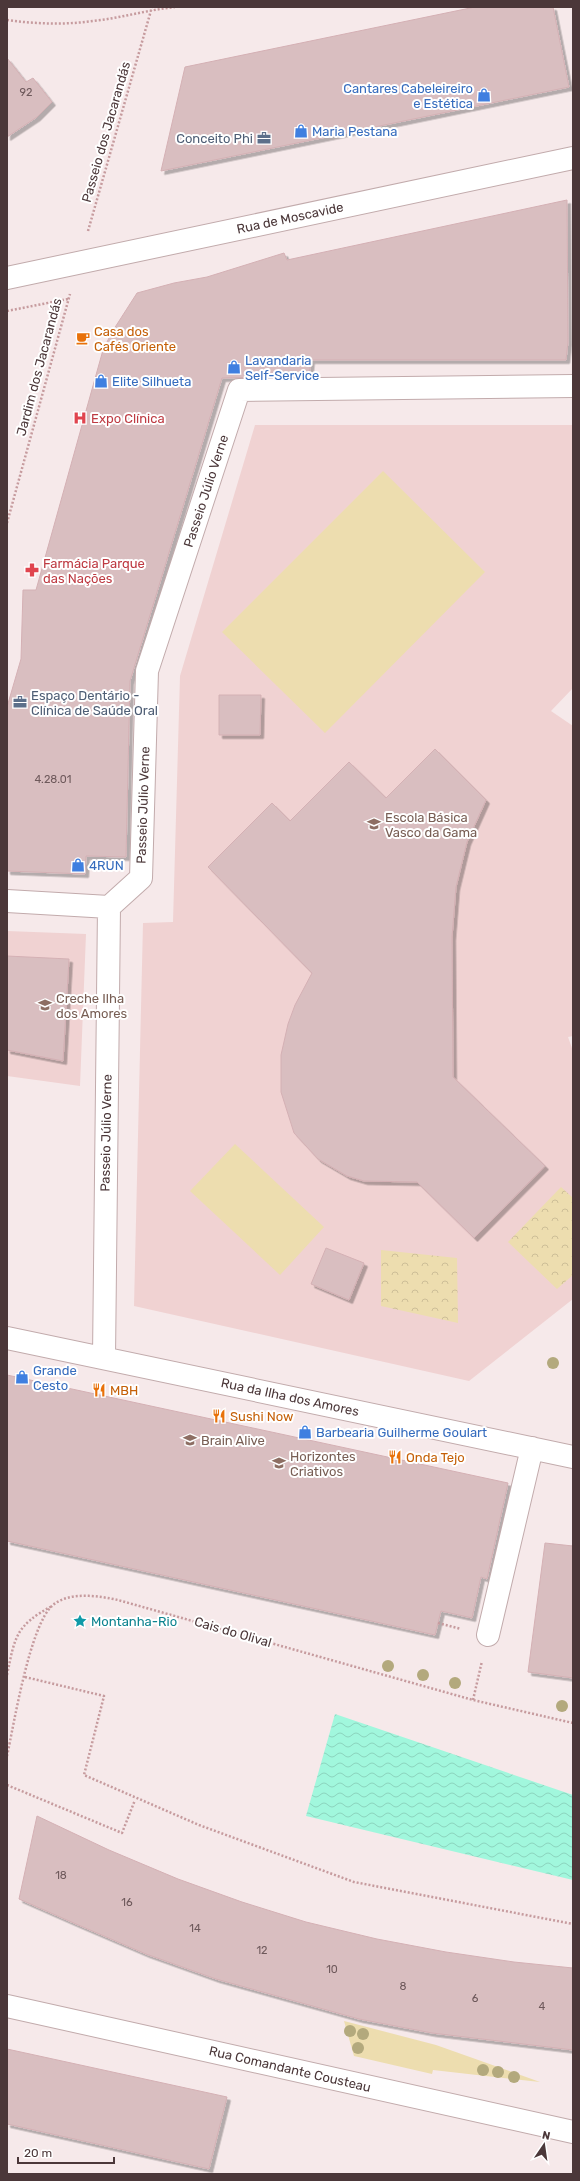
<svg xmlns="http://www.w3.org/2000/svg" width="580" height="2181" font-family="Rubik,sans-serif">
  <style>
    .education { fill: #f0d2d2 }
    .green { fill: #edddaf }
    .forest { fill: url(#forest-crowns) }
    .water { fill: url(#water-waves) }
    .building { fill: #d9bec0; stroke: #d4b0b4; filter: url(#shadow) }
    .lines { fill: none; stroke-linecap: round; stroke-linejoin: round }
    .minor-casing { stroke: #c2abac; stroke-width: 24 }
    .path { stroke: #c69b9e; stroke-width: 2.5; stroke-dasharray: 2 2; stroke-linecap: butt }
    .minor { stroke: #fff; stroke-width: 22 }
    .tree { fill: #b3a97d }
    .labels { text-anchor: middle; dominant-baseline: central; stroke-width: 4; stroke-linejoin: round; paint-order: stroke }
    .number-label { font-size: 11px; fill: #6e595b }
    .shop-label { font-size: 13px; fill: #366cbe; stroke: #fff; text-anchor: start }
    .street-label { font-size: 13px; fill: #4b3739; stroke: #fff }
    .service-label { font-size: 13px; fill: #4e5e75; stroke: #fff; text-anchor: end }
    .food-label { font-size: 13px; fill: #c56008; stroke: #fff; text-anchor: start }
    .health-label { font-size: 13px; fill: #be3a42; stroke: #fff; text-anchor: start }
    .education-label { font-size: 13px; fill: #785e54; stroke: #fff; text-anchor: start }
    .culture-label { font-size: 13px; fill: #0d838f; stroke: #fff; text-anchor: start }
  </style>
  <defs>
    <pattern id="forest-crowns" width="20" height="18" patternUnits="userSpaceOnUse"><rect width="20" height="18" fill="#edddaf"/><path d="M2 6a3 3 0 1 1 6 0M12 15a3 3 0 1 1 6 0" fill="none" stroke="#cdbe97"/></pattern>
    <pattern id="water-waves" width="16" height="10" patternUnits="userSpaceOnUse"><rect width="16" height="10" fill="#a1f7dd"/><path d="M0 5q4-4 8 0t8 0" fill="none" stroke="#8cd4be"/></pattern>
    <filter id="shadow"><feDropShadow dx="3.5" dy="3.5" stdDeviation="0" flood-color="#0004"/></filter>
  </defs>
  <rect width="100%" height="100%" fill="#f6e9ea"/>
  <path class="education" d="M255 425H573V688L551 711 573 726V1036L568 1037 573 1051V1299L469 1381 134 1306 143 923 173 922 180 676Z
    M7 931 86 934 80 1086 7 1076Z"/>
  <path class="green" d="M383 471 485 572 325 733 222 632Z
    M235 1144 324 1227 280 1275 190 1191Z
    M344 2021 436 2045 540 2082 433 2070 432 2074 354 2056Z"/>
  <path class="forest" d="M561 1187 573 1198V1275L557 1289 508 1242Z
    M381 1250 457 1258 458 1323 381 1306Z"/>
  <path class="water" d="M335 1714 573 1795V1880L306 1816Z"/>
  <path class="building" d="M475 7H553L569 87 161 171 185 67Z
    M7 58 26 82 33 78 52 102 37 117 7 137Z
    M567 200 568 342 566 360H311L309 376 222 378 130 681 126 857 86 856 85 874 7 871V707L21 659 23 590H36L103 350 112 332 137 293 174 283 207 277 284 253 287 260Z
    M219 695H261L260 735H219Z
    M435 749 486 800 467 842 456 887 452 937 453 1077 545 1166 474 1238 417 1182 364 1181 347 1176 318 1159 294 1133 281 1092V1055L288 1024 295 1005 312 973 208 867 272 803 290 821 349 762 386 798Z
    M7 956 69 959 63 1061 7 1050Z
    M326 1248 364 1263 349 1300 311 1284Z
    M7 1375 508 1483 487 1579 481 1577 472 1618 441 1611 435 1635 7 1541Z
    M545 1543 573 1546V1678L528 1672Z
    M37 1816 109 1850 178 1879 242 1902 306 1922 377 1939 446 1952 514 1962 573 1968V2050L432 2033 359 2019 216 1979 146 1954 76 1924 19 1899Z
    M7 2049 227 2097 209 2169 7 2124Z"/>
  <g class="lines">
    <g class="minor-casing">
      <path id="minor" d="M7 278 573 158
        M7 901 109 907 141 878 147 671 239 390 573 386
        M7 1338 573 1457
        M104 1358 109 907
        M488 1635 532 1448
        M7 2006 573 2132"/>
    </g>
    <path class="path" d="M7 20C36 24 64 25 93 21 121 18 147 10 175 7
      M88 231 152 7
      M7 311 68 299
      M7 523 70 294
      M438 1623 461 1629
      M7 1675C15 1637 15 1626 52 1606
      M25 1677 104 1696 84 1775 199 1825 354 1882 573 1924
      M473 1700 482 1661
      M7 1756C14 1724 30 1624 53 1605 70 1591 99 1596 118 1600L473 1700 573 1723
      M7 1785 122 1833 135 1800"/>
    <use href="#minor" class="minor"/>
  </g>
  <g class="tree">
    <circle cx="553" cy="1363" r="6"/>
    <circle cx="388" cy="1666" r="6"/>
    <circle cx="423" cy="1675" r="6"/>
    <circle cx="455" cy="1683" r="6"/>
    <circle cx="562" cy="1706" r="6"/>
    <circle cx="350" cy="2031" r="6"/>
    <circle cx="363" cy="2034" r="6"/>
    <circle cx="358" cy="2048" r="6"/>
    <circle cx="483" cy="2070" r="6"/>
    <circle cx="498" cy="2072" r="6"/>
    <circle cx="514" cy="2077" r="6"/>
  </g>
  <defs>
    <g id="shop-bare" transform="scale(1.08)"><path d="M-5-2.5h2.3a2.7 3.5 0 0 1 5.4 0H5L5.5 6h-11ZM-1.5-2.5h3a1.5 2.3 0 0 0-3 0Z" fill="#3f7fe0" stroke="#fff" stroke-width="2.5" paint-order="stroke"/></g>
    <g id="office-bare" transform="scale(1.08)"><path d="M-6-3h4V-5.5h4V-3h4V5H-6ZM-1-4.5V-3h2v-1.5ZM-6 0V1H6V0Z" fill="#5c6f8a" stroke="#fff" stroke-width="2.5" paint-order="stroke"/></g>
    <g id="cafe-bare" transform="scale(1.08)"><path d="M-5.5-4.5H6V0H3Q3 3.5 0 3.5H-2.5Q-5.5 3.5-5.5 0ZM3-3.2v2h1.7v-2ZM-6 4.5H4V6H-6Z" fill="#e8710a" stroke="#fff" stroke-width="2.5" paint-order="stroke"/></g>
    <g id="hospital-bare" transform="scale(1.08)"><path d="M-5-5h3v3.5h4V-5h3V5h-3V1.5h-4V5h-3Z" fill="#e0444e" stroke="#fff" stroke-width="2.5" paint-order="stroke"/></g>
    <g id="pharmacy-bare" transform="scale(1.08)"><path d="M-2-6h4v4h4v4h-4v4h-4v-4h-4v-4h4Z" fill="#e0444e" stroke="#fff" stroke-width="2.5" paint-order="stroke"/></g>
    <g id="school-bare" transform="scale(1.08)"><path d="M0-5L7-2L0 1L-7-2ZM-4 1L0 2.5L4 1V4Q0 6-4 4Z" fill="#8d6e63" stroke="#fff" stroke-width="2.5" paint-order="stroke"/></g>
    <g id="restaurant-bare" transform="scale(1.08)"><path d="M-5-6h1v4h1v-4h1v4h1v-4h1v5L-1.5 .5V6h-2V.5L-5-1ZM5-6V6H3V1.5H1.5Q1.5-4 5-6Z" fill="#e8710a" stroke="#fff" stroke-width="2.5" paint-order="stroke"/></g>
    <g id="sight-bare" transform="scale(1.08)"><path d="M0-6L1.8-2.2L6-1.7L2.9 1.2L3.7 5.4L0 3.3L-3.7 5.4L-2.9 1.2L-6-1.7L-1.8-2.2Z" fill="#0f9aa8" stroke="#fff" stroke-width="2.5" paint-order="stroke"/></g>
  </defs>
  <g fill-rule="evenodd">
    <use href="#shop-bare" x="484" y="95"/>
    <use href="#shop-bare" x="301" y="131"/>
    <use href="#office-bare" x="264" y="138"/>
    <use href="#cafe-bare" x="83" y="338"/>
    <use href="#shop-bare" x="234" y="367"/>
    <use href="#shop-bare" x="101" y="381"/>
    <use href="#hospital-bare" x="80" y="418"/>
    <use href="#pharmacy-bare" x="32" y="570"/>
    <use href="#office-bare" x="20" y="702"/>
    <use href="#school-bare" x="374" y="824"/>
    <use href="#shop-bare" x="78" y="865"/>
    <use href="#school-bare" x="45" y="1005"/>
    <use href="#shop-bare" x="22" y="1377"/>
    <use href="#restaurant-bare" x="99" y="1390"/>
    <use href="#restaurant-bare" x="219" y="1416"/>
    <use href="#shop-bare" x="305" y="1432"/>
    <use href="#school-bare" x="190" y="1440"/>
    <use href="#restaurant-bare" x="395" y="1457"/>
    <use href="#school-bare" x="279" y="1463"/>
    <use href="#sight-bare" x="80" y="1621"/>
  </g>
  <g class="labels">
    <g class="number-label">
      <text x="26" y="92">92</text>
      <text x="53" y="779">4.28.01</text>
      <text x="61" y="1875">18</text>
      <text x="127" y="1902">16</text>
      <text x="195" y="1928">14</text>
      <text x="262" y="1950">12</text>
      <text x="332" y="1969">10</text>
      <text x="403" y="1986">8</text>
      <text x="475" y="1998">6</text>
      <text x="542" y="2006">4</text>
    </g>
    <g class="shop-label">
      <text x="473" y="88" text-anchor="end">Cantares Cabeleireiro<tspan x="473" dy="15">e Estética</tspan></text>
      <text x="312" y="131">Maria Pestana</text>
      <text x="245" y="360">Lavandaria<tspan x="245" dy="15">Self-Service</tspan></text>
      <text x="112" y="381">Elite Silhueta</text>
      <text x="89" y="865">4RUN</text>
      <text x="33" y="1370">Grande<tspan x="33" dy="15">Cesto</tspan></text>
      <text x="316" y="1432">Barbearia Guilherme Goulart</text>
    </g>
    <g class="street-label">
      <text transform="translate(106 132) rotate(-74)">Passeio dos Jacarandás</text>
      <text transform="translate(290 218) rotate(-12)">Rua de Moscavide</text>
      <text transform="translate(39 367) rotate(-75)">Jardim dos Jacarandás</text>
      <text transform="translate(206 491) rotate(-72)">Passeio Júlio Verne</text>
      <text transform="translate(143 805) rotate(-88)">Passeio Júlio Verne</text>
      <text transform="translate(106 1133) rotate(-89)">Passeio Júlio Verne</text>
      <text transform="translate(290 1397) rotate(12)">Rua da Ilha dos Amores</text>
      <text transform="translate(233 1632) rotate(16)">Cais do Olival</text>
      <text transform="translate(290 2069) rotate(13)">Rua Comandante Cousteau</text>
    </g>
    <g class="service-label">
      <text x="253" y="138">Conceito Phi</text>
      <text x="31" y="695" text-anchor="start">Espaço Dentário -<tspan x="31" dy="15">Clínica de Saúde Oral</tspan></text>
    </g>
    <g class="food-label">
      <text x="94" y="331">Casa dos<tspan x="94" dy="15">Cafés Oriente</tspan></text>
      <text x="110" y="1390">MBH</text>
      <text x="230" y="1416">Sushi Now</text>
      <text x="406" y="1457">Onda Tejo</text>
    </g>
    <g class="health-label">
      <text x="91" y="418">Expo Clínica</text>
      <text x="43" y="563">Farmácia Parque<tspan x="43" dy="15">das Nações</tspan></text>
    </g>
    <g class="education-label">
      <text x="385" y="817">Escola Básica<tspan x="385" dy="15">Vasco da Gama</tspan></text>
      <text x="56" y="998">Creche Ilha<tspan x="56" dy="15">dos Amores</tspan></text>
      <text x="201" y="1440">Brain Alive</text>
      <text x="290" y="1456">Horizontes<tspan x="290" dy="15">Criativos</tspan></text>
    </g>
    <g class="culture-label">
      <text x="91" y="1621">Montanha-Rio</text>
    </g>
  </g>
  <rect width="580" height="2181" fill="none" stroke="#4b3739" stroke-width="16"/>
  <g transform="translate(544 2145) rotate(13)" stroke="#ffffff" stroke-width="3" paint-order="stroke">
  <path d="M0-3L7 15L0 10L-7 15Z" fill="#4b3739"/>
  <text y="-6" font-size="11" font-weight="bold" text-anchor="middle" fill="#4b3739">N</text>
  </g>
  <path d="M18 2157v6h96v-6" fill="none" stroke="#4b3739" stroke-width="2"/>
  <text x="24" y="2157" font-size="12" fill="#4b3739" stroke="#ffffff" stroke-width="3" paint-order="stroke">20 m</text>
</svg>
